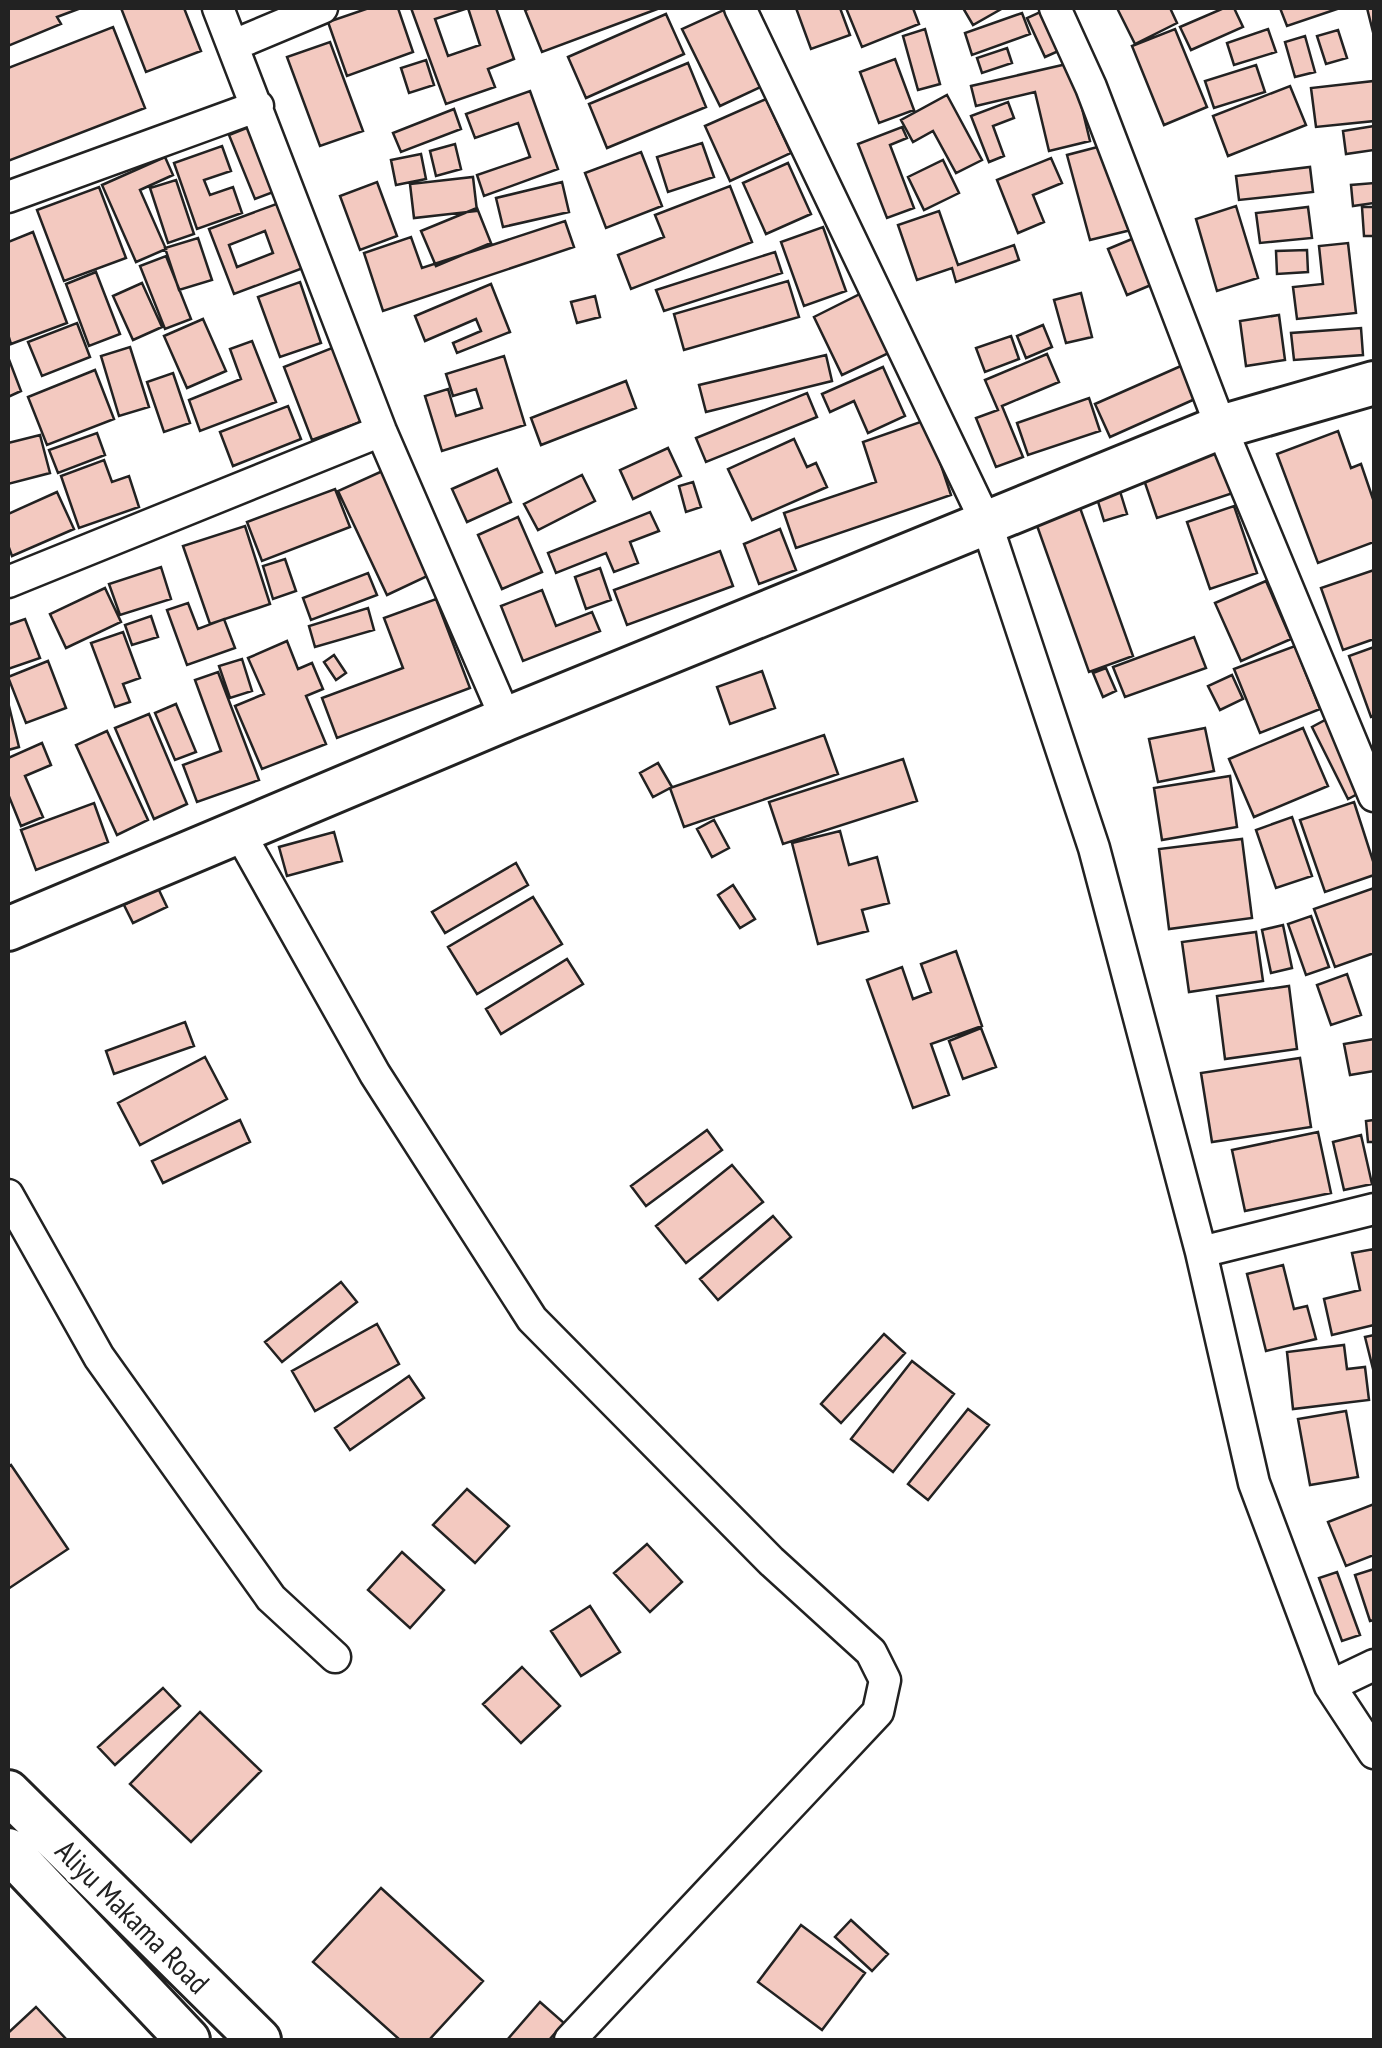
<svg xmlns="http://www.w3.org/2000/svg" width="1382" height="2048" font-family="'PT Sans Narrow',sans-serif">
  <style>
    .building { fill: #f3c9c0; stroke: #222; stroke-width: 2.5; fill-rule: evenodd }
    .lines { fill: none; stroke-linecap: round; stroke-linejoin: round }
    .street-casing { stroke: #222; stroke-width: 35 }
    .secondary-casing { stroke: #222; stroke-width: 48 }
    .street { stroke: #fff; stroke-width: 30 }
    .secondary { stroke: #fff; stroke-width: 42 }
    .labels { text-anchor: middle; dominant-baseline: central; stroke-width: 8; stroke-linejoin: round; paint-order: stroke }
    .street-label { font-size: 30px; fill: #222; stroke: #fff }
  </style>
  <rect width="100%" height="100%" fill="#fff"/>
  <path class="building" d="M8 8H81L57 17 61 24 8 46Z
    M121 8H184L201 51 146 72Z
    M369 8H398L413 52 347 76 328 22Z
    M411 8H496L514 59 488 69 495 87 446 104ZM468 8 480 45 448 56 435 19Z
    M531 8H660L542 52 525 10Z
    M728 8 769 83 720 106 682 29Z
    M796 8H840L850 35 811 49Z
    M846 8H913L919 24 862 47Z
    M963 8H1003L973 25Z
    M1049 8 1072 45 1045 57 1027 18Z
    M1117 8H1170L1177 23 1135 44Z
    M1224 8H1234L1243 27 1191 50 1180 27Z
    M1280 8H1340L1287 26Z
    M1367 8H1374V36Z
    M1022 13 1030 34 972 55 965 33Z
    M666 14 684 54 586 98 568 57Z
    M113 27 145 108 8 161V68Z
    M925 29 940 84 918 90 903 36Z
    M1175 29 1207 107 1164 125 1132 46Z
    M1268 29 1276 52 1234 65 1227 43Z
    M1338 30 1347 58 1326 64 1317 36Z
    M1305 36 1315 72 1295 77 1285 42Z
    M330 42 363 131 320 146 287 57Z
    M1007 48 1012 63 982 73 977 58Z
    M895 59 914 110 879 123 860 72Z
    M426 60 434 85 409 93 401 68Z
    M688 63 706 107 607 148 589 104Z
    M1071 63 1090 141 1049 151 1035 92 976 106 971 86Z
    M1256 65 1265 92 1214 108 1205 81Z
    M1374 81V121L1316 127 1311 88Z
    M1290 86 1306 125 1228 156 1213 116Z
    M530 91 558 169 484 196 477 175 530 157 518 123 475 138 466 114Z
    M947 95 982 160 956 173 933 131 913 142 901 120Z
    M766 99 791 153 730 181 705 126Z
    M1008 102 1014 118 993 126 1004 156 989 162 971 116Z
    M454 109 461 129 401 152 393 133Z
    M1374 126V150L1346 154 1343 131Z
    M249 127 276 191 255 199 229 135Z
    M902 127 907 138 890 145 914 208 887 218 858 144Z
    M702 143 714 177 668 192 657 157Z
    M455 144 461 169 436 176 430 151Z
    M1109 144 1131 230 1090 240 1067 155Z
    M222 146 231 171 204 180 210 195 233 187 242 213 197 229 174 163Z
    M641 152 662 206 606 228 585 173Z
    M421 154 426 179 396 185 391 160Z
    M165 157 173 175 140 190 166 249 136 262 102 185Z
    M1051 158 1062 183 1033 195 1044 222 1018 233 997 180Z
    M943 160 959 193 924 210 908 177Z
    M788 163 811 214 766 234 743 183Z
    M1310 167 1313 192 1239 200 1236 176Z
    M473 177 477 211 414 218 410 184Z
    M176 180 194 234 168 243 150 188Z
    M377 182 397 236 360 250 340 196Z
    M562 182 569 212 503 227 496 198Z
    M1374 183V203L1353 206 1351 185Z
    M730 186 752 242 631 289 618 255 664 237 655 215Z
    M99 187 126 258 64 281 37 210Z
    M279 203 303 268 234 294 209 229ZM265 231 273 253 237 267 229 245Z
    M1236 206 1258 278 1217 291 1196 219Z
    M1308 207 1312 238 1260 243 1256 213Z
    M1362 207H1374V236H1364Z
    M477 208 491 243 436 266 421 231Z
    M939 211 958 265 1014 245 1019 260 956 282 952 268 917 280 898 225Z
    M565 221 574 247 383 311 364 253 411 237 422 268Z
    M823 227 846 291 804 306 781 242Z
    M33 232 67 323 11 344 8 334V242Z
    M1144 234 1163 280 1127 295 1108 249Z
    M198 238 212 280 179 290 165 248Z
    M1348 243 1356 313 1297 319 1293 287 1323 284 1319 246Z
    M1307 250 1308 272 1277 274 1276 251Z
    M775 252 782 273 664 311 656 290Z
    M166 256 191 319 165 329 140 266Z
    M96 272 120 334 89 346 66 284Z
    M788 281 799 317 684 350 674 314Z
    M300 282 321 343 280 357 258 297Z
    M142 283 162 327 133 340 113 296Z
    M491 284 510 332 457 353 453 343 481 331 476 319 425 341 415 316Z
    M862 293 891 352 842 375 814 317Z
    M1081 293 1092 337 1066 343 1054 300Z
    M595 296 600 317 577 323 571 302Z
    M1279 315 1285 360 1246 366 1240 321Z
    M203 319 226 371 187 388 164 336Z
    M77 323 90 357 42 376 28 342Z
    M1043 325 1052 347 1026 358 1017 336Z
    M1361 328 1363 355 1294 360 1291 333Z
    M1011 336 1019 359 985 372 976 348Z
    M252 341 276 402 200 431 189 400 241 379 230 349Z
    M337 346 366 420 312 440 284 367Z
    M130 347 149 407 119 416 101 356Z
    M1047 354 1059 382 1002 406 1023 457 996 467 976 418 998 410 985 380Z
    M826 355 832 381 706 412 699 385Z
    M504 356 525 425 442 451 425 396 448 389 456 416 482 408 476 389 453 396 446 374Z
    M8 357 21 391 8 397Z
    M1190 362 1204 395 1110 437 1095 404Z
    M883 367 905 416 868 433 854 401 830 412 822 394Z
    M95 370 114 419 47 445 28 397Z
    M173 373 190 423 164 432 147 382Z
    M626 381 636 408 541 445 531 418Z
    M807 393 817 417 706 462 696 438Z
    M1089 398 1100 431 1028 455 1017 423Z
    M288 406 301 439 233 466 220 432Z
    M926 420 951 495 796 548 784 513 876 482 863 442Z
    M1338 431 1351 468 1361 464 1374 502V542L1318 563 1277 454Z
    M97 433 105 455 58 473 49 450Z
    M40 435 50 473 8 484V443Z
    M794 439 807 467 816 463 827 487 752 520 728 469Z
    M668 448 681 476 633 499 620 470Z
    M1219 452 1233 493 1157 518 1143 477Z
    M104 460 112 482 129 476 139 507 79 528 61 476Z
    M387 469 436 572 387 595 338 491Z
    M497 469 511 502 467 522 452 489Z
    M582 475 595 501 538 530 524 504Z
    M693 482 701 507 686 512 679 486Z
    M1119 488 1127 514 1104 521 1096 495Z
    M335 489 350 527 262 561 247 522Z
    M57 492 74 529 12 556 8 545V514Z
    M1079 505 1133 656 1089 672 1035 520Z
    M1234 506 1257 573 1210 589 1187 522Z
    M650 512 659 531 630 542 638 563 614 572 606 553 556 573 548 553Z
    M518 517 542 572 502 589 478 535Z
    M245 526 270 604 210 624 183 546Z
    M780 529 796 570 759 584 744 544Z
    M720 551 733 586 627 625 614 590Z
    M285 559 296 591 273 599 263 566Z
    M161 567 171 599 120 615 109 584Z
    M600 568 611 600 586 609 575 577Z
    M1374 570V639L1343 650 1321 588Z
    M368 573 377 595 311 620 303 598Z
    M1266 581 1291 639 1241 661 1215 603Z
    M105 588 121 622 66 648 50 614Z
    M542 590 556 626 592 612 600 631 523 661 501 606Z
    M436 599 470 688 337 738 322 698 403 668 384 618Z
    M188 603 198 629 224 619 235 648 187 665 167 610Z
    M368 608 374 630 315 647 309 626Z
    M151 616 158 637 132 645 125 625Z
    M25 619 40 658 8 669V625Z
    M123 632 140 678 123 684 130 702 115 707 91 643Z
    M1194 637 1206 668 1125 697 1113 667Z
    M287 641 298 669 312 663 323 689 306 696 326 744 262 769 235 706 264 694 248 658Z
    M1295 646 1320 709 1260 733 1234 669Z
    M1374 647V716L1371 717 1349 656Z
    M334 655 346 673 336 680 324 662Z
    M242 659 252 691 230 698 219 666Z
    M48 661 66 708 26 723 8 677Z
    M1106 668 1116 691 1103 697 1093 673Z
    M762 671 775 708 730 724 717 687Z
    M218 672 259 780 197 802 183 765 221 751 195 680Z
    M1232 675 1243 699 1220 710 1208 686Z
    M8 702 19 747 8 750Z
    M176 704 196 752 175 760 155 713Z
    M149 714 187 804 154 819 115 728Z
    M1327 719 1363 791 1348 799 1312 727Z
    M1205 728 1214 771 1158 782 1149 739Z
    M1303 728 1328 786 1254 817 1229 759Z
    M107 731 148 820 117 835 76 745Z
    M824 735 838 774 684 827 670 788Z
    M42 743 51 765 25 776 43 817 21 826 8 794V758Z
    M903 759 917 801 783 844 769 802Z
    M658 763 672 787 653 797 640 773Z
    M1230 776 1237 827 1162 840 1154 788Z
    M1354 802 1374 864V875L1325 892 1300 820Z
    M94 803 108 842 36 870 21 830Z
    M1292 817 1312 876 1276 888 1256 830Z
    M714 820 729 848 712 857 697 829Z
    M840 831 849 865 877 857 889 903 862 910 868 931 818 944 792 843Z
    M334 832 342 861 287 876 279 847Z
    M1242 839 1252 918 1169 929 1159 849Z
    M516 863 528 885 445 933 432 912Z
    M733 885 755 919 740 928 718 895Z
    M158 888 167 907 133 923 124 905Z
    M1374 888V953L1335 967 1314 909Z
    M533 897 562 944 477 994 448 947Z
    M1311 916 1329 967 1306 975 1288 924Z
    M1283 925 1292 968 1271 973 1262 930Z
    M1256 932 1263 981 1189 992 1182 942Z
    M956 951 982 1026 931 1044 949 1095 913 1108 867 980 902 967 913 999 931 992 921 964Z
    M567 959 583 984 501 1034 486 1009Z
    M1347 974 1361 1015 1331 1025 1317 985Z
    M1289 986 1297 1049 1225 1059 1217 996Z
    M185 1022 194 1046 114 1074 106 1051Z
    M981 1028 996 1067 963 1079 949 1041Z
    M1374 1039V1071L1350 1075 1344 1044Z
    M205 1057 227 1099 140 1145 118 1103Z
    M1300 1058 1311 1127 1212 1142 1201 1073Z
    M240 1120 250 1142 163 1183 152 1161Z
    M1374 1120V1142H1368L1366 1121Z
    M707 1130 722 1150 646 1206 631 1186Z
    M1318 1132 1331 1193 1245 1211 1232 1150Z
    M1361 1135 1372 1184 1344 1190 1333 1142Z
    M732 1165 763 1202 686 1263 656 1226Z
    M773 1216 791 1237 718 1300 700 1279Z
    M1374 1249V1325L1332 1335 1324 1299 1360 1290 1352 1253Z
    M1283 1265 1294 1309 1307 1306 1316 1339 1266 1351 1247 1274Z
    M341 1282 357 1302 282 1362 265 1342Z
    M377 1324 399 1364 315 1411 292 1371Z
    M884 1334 905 1353 841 1423 821 1404Z
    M1374 1335V1373L1365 1337Z
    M1344 1345 1347 1369 1365 1367 1369 1400 1293 1409 1287 1352Z
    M912 1361 954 1394 893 1472 851 1439Z
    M409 1376 424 1398 350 1450 335 1428Z
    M968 1409 989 1425 928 1500 908 1484Z
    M1346 1411 1358 1477 1310 1485 1298 1419Z
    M11 1465 68 1549 8 1589V1467Z
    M467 1489 509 1526 475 1563 433 1525Z
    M1374 1504V1555L1346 1566 1328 1522Z
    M647 1544 682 1582 650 1612 614 1573Z
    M402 1552 444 1590 410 1628 368 1590Z
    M1374 1569V1620L1370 1621 1355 1575Z
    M1337 1572 1360 1635 1342 1641 1319 1578Z
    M590 1606 620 1652 581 1676 551 1631Z
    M522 1667 560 1706 521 1743 483 1704Z
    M163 1688 180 1706 115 1765 98 1747Z
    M200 1712 261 1771 191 1842 130 1784Z
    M381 1888 483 1981 429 2040H400L313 1962Z
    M851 1920 888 1954 872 1971 835 1937Z
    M801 1925 865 1973 822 2030 758 1982Z
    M540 2002 564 2023 549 2040H507Z
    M36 2007 67 2040H8V2033Z"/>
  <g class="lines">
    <g class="street-casing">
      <path id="street" d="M218 8 381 431 506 719
        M740 8 986 522 1094 848 1201 1252 1254 1483 1330 1686 1374 1753
        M1055 8 1091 87 1221 427 1374 796
        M234 45 322 8
        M8 197 258 106
        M8 582 381 431
        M239 832 375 1074 532 1319 771 1561 871 1652 885 1680 878 1712 570 2040
        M8 1195 99 1357 271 1598 335 1657
        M1201 1252 1374 1209
        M1330 1686 1374 1665"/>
    </g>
    <g class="secondary-casing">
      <path id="secondary" d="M8 929 506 719 1221 427 1374 383
        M8 1792 259 2040
        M8 1850 188 2040"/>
    </g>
    <use href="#street" class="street"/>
    <use href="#secondary" class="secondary"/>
  </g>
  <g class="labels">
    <g class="street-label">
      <text transform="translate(133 1916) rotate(45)">Aliyu Makama Road</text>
    </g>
  </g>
  <rect width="1382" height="2048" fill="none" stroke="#222222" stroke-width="20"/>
</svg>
